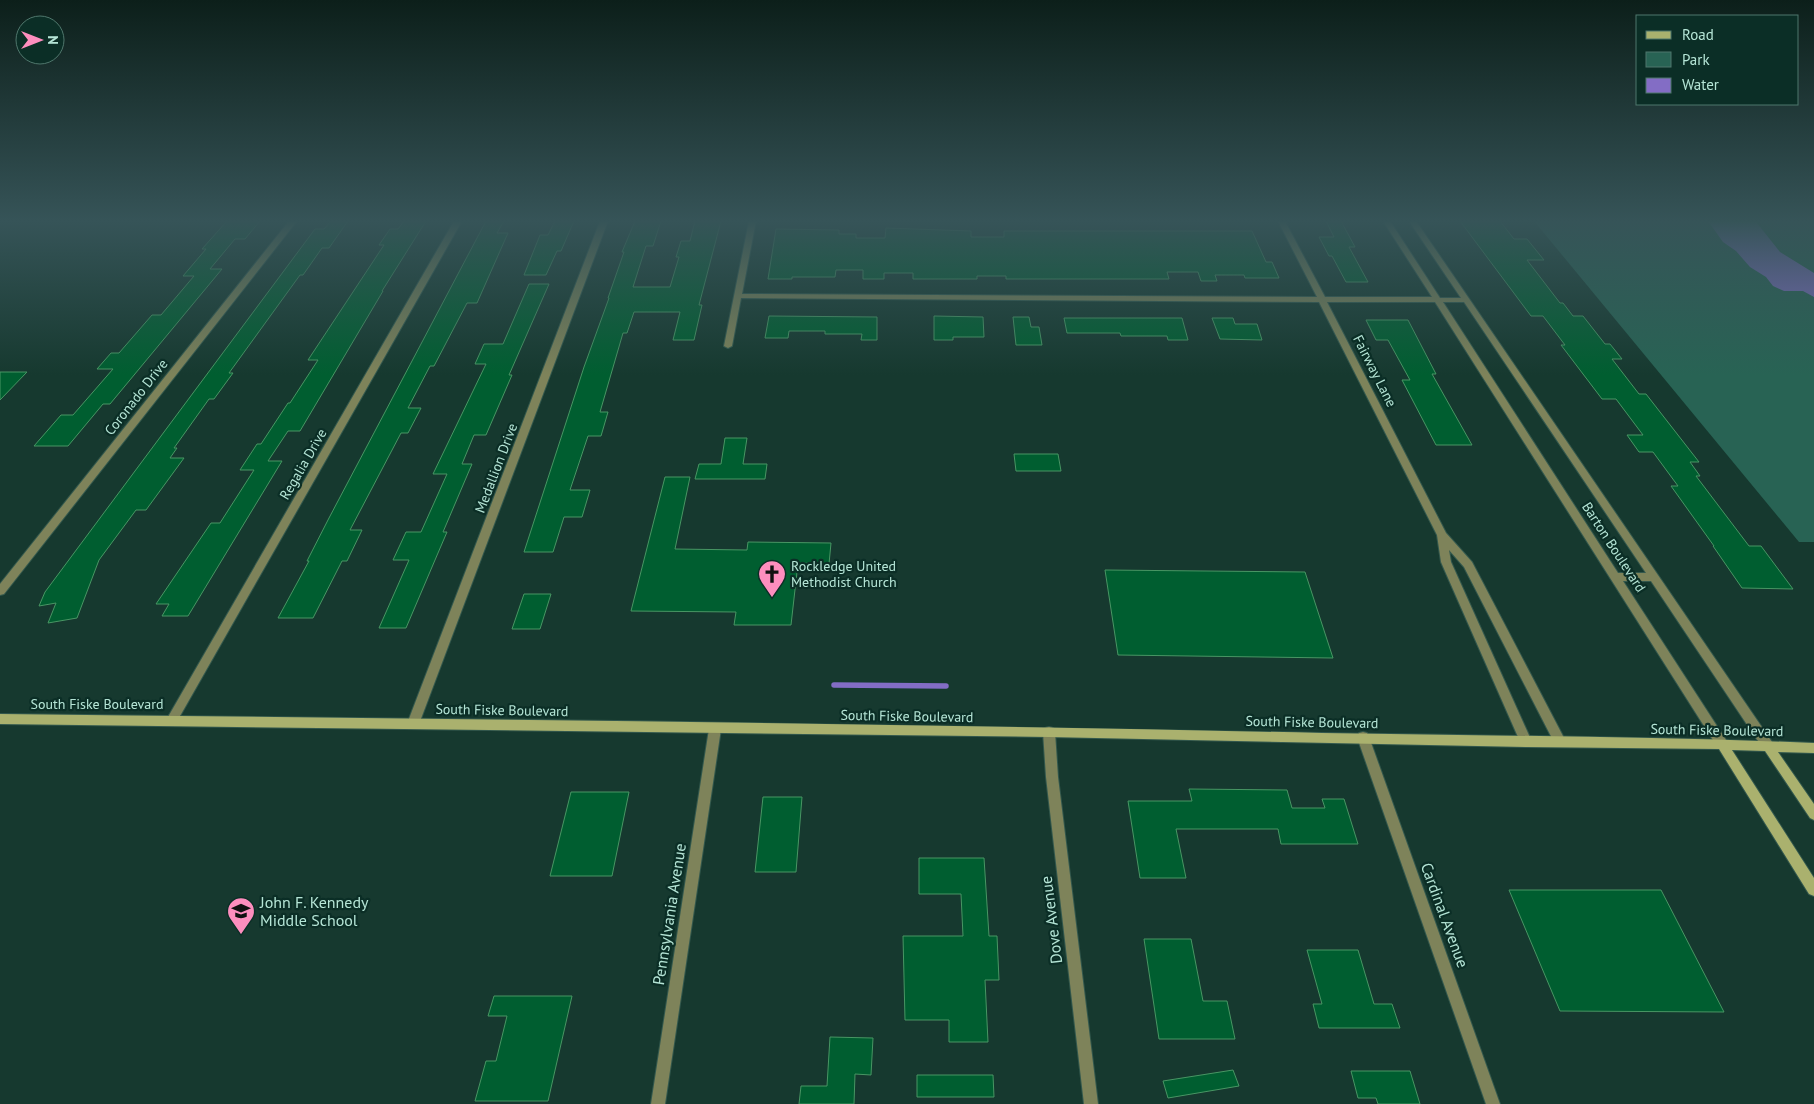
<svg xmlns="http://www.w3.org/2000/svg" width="1814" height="1104" font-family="'PT Sans',sans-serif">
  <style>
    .green { fill: #286354 }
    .water { fill: #836dc5 }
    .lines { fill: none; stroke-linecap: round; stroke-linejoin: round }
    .stream { stroke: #836dc5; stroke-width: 5.5 }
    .building { fill: #005e30; stroke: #489664 }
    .street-casing { stroke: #33584d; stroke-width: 2 }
    .secondary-casing { stroke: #33584d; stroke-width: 2 }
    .street { fill: #7e835a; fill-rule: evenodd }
    .secondary { fill: #aab16e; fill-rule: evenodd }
    .labels { text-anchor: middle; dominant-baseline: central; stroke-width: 4.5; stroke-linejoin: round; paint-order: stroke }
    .street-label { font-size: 14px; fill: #b5e5d6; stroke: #0b2e26 }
    .poi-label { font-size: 14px; fill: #b5e5d6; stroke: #0b2e26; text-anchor: start }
    .near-poi-label { font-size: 16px; fill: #b5e5d6; stroke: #0b2e26; text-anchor: start }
    .near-street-label { font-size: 16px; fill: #b5e5d6; stroke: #0b2e26 }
  </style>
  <rect width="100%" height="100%" fill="#16392f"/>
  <path class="green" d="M1534 221H1814V542H1799Z"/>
  <path class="water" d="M1708 221H1754L1757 223 1780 252 1814 273V297L1803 291H1784L1773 286 1766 277 1750 267 1736 251 1723 242Z"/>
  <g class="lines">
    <path class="stream" d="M834 685 946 686"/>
  </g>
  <path class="building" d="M227 221H260L245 239H235L210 269H222L110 404H103L68 446H34L61 415H73L113 369H97L111 353H119L152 315H161L194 276H183L206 249H202Z
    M331 221H348L329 248H322L303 275H300L229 373H233L214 399H209L174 448H177L170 458H184L146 510H136L99 560 77 618 48 623 56 603 39 606 45 592 315 229H324Z
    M404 221H426L382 291H383L300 431H288L268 461H282L188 616H162L169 604H156L211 523H220L254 470H240L257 444H261L288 403H290L318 360H308L384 245H379L390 229H398Z
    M486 221H504L497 233H508L477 303H467L434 366H430L408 408H421L408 433H401L350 530H362L347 561H342L313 618H278L309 561H307L329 518Z
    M555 221H574L561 251H557L546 275H524L540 235H548Z
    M635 221H661L653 246H646L633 287H670L679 257H676L681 241H690L695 221H721L699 305H702L694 340H673L680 312H634L627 333H623L600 412H608L601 436H588L570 490H590L582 517H564L553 552H524L584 367 609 298H608L624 252H622Z
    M1326 221H1341L1355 247H1349L1368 282H1346L1332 256H1329L1319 237H1334Z
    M1460 221H1500L1514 239H1527L1544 260H1527L1560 303H1563L1573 316H1583L1605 344H1610L1622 359H1612L1639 394H1646L1699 462H1690L1700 476H1696L1749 546H1761L1793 589 1742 588 1713 546H1714L1671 486H1678L1653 452H1639L1627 435H1643L1616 399H1602L1561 345H1565L1543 316H1531Z
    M886 228 971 231V237H1004V231H1252L1266 262H1272L1279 278H1245L1244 275H1215L1217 281H1201L1198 272H1167L1169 279H1006V276H977V279H913V273H884V279H863V270H836L835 277H792V279H768L776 229 839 230V234H856V238H885Z
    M529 284H549L509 375H512L486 435H474L462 464H472L443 532H447L435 560 406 628H379L409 560H393L406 532H421L447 474H433L486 364H475L484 344H503Z
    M769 316 877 317V340H861L862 334H825V331H789L788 338H765Z
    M934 316 983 317 984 337H953V340H934Z
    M1013 317H1029L1031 327H1039L1042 345H1016Z
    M1064 318H1182L1188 340H1168L1167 336H1121L1120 333H1067Z
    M1212 318H1233L1235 324H1257L1262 340 1220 339Z
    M1366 320H1408L1436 374H1432L1472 445H1436L1402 380H1410L1388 340H1376Z
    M0 372H27L0 400Z
    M725 438H747L743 464H767L765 479H695L699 464H721Z
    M1014 454H1058L1061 471H1016Z
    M665 477H690L675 549 747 550 748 542 831 543 829 564 798 563 791 625H734L736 612 631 611Z
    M1105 570 1305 572 1333 658 1118 655Z
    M524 594H551L540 629H512Z
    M1189 789 1287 790 1292 808H1325L1322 799H1344L1358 844H1281L1278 829H1176L1186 878H1140L1128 801H1192Z
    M571 792H629L612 876H550Z
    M763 797H802L796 872H755Z
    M919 858H984L989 936H997L999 980H985L988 1042H949V1020H905L903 936H963L961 894H919Z
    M1509 890H1661L1724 1012 1560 1011Z
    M1144 939H1191L1203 1001H1227L1235 1039H1159Z
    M1307 950H1358L1374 1004H1392L1400 1028H1319L1313 1004H1322Z
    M494 996H572L548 1101H475L486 1061H496L507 1016H488Z
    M830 1037 873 1038 871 1075 855 1074 854 1104H799L801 1086H827Z
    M1233 1070 1239 1086 1168 1098 1163 1081Z
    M1351 1071H1410L1420 1104H1378L1376 1098H1358Z
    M917 1075H993L994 1097H917Z"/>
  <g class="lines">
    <g class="street-casing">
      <path id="street" d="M289 221H297L4 594 0 595V584Z
        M454 221H462L176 723 172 725 168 723 166 720 168 717Z
        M600 221H608L419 724 417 728 413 729 409 728 407 724Z
        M749 221H756L742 294 1317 297 1278 221H1285L1325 297H1432L1383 221H1390L1440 298H1461L1409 221H1416L1772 742 1774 746 1772 750 1768 751 1764 750 1651 581H1623L1726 740 1728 744 1726 748 1722 749 1718 748 1435 302H1327L1446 533 1472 562 1564 738 1566 742 1564 746 1560 747 1556 746 1464 567 1449 550 1451 562 1532 742 1530 746 1526 747 1522 746 1441 562 1437 535 1319 302 741 298 732 346 728 348 724 346ZM1443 302H1464L1646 573H1618Z
        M715 724 719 725 721 729 665 1104H651L709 729 711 725Z
        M1049 727 1053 728 1055 732 1058 777 1098 1104H1084L1046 777 1043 732 1045 728Z
        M1363 732 1367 733 1369 737 1500 1104H1486L1357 737 1359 733Z"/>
    </g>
    <g class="secondary-casing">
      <path id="secondary" d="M0 714C441 719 881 723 1322 733 1486 736 1650 736 1814 743V753L1778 752 1814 804V820L1810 818 1765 751 1732 750 1814 878V896L1809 894 1719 749 1526 747 1049 737 0 724Z"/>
    </g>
    <use href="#street" class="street"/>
    <use href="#secondary" class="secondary"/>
  </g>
  <linearGradient id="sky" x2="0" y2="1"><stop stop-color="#0c1f1a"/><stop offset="0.59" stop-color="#365458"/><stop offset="1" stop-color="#365458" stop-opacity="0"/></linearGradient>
  <rect width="1814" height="375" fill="url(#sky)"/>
  <defs>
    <g id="church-pin" transform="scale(1.4375)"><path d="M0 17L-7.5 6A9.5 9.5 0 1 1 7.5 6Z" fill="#fd8ebe" stroke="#0b2e26"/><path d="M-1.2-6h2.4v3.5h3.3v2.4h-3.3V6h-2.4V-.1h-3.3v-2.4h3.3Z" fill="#111"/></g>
    <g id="school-pin" transform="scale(1.4375)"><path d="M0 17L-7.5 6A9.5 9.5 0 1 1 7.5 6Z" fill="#fd8ebe" stroke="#0b2e26"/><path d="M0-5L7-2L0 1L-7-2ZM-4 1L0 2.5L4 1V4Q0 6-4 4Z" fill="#111"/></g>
  </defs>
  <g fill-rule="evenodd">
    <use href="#church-pin" x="772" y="574"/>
    <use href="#school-pin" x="241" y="911"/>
  </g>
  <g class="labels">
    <g class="street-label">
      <text transform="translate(1375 371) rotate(63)">Fairway Lane</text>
      <text transform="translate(136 397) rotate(-52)">Coronado Drive</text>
      <text transform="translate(303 464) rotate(-60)">Regalia Drive</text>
      <text transform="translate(496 468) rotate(-69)">Medallion Drive</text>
      <text transform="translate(1614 547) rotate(57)">Barton Boulevard</text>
      <text x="97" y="704">South Fiske Boulevard</text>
      <text transform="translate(502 710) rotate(1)">South Fiske Boulevard</text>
      <text transform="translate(907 716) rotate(1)">South Fiske Boulevard</text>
      <text transform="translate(1312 722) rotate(1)">South Fiske Boulevard</text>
      <text transform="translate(1717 730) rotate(1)">South Fiske Boulevard</text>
    </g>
    <g class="poi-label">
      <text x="791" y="566">Rockledge United<tspan x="791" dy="16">Methodist Church</tspan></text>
    </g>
    <g class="near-poi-label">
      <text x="260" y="902">John F. Kennedy<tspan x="260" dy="18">Middle School</tspan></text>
    </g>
    <g class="near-street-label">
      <text transform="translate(669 914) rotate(-81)">Pennsylvania Avenue</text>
      <text transform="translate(1445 915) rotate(70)">Cardinal Avenue</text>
      <text transform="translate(1051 920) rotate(-97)">Dove Avenue</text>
    </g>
  </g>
  <rect x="1636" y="15" width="162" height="90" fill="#0b2e26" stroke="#4f776c"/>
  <rect x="1646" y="31" width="25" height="8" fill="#aab16e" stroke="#4f776c"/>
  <text x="1682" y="40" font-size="15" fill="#b5e5d6">Road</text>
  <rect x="1646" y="52" width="25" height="15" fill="#286354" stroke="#4f776c"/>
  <text x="1682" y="65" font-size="15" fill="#b5e5d6">Park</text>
  <rect x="1646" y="78" width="25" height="15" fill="#836dc5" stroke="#4f776c"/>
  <text x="1682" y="90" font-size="15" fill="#b5e5d6">Water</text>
  <g transform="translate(40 40) rotate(90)"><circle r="24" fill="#0b2e26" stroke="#4f776c"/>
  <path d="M0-4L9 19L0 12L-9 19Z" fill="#fd8ebe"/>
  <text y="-8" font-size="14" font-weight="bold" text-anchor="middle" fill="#b5e5d6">N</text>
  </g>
</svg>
